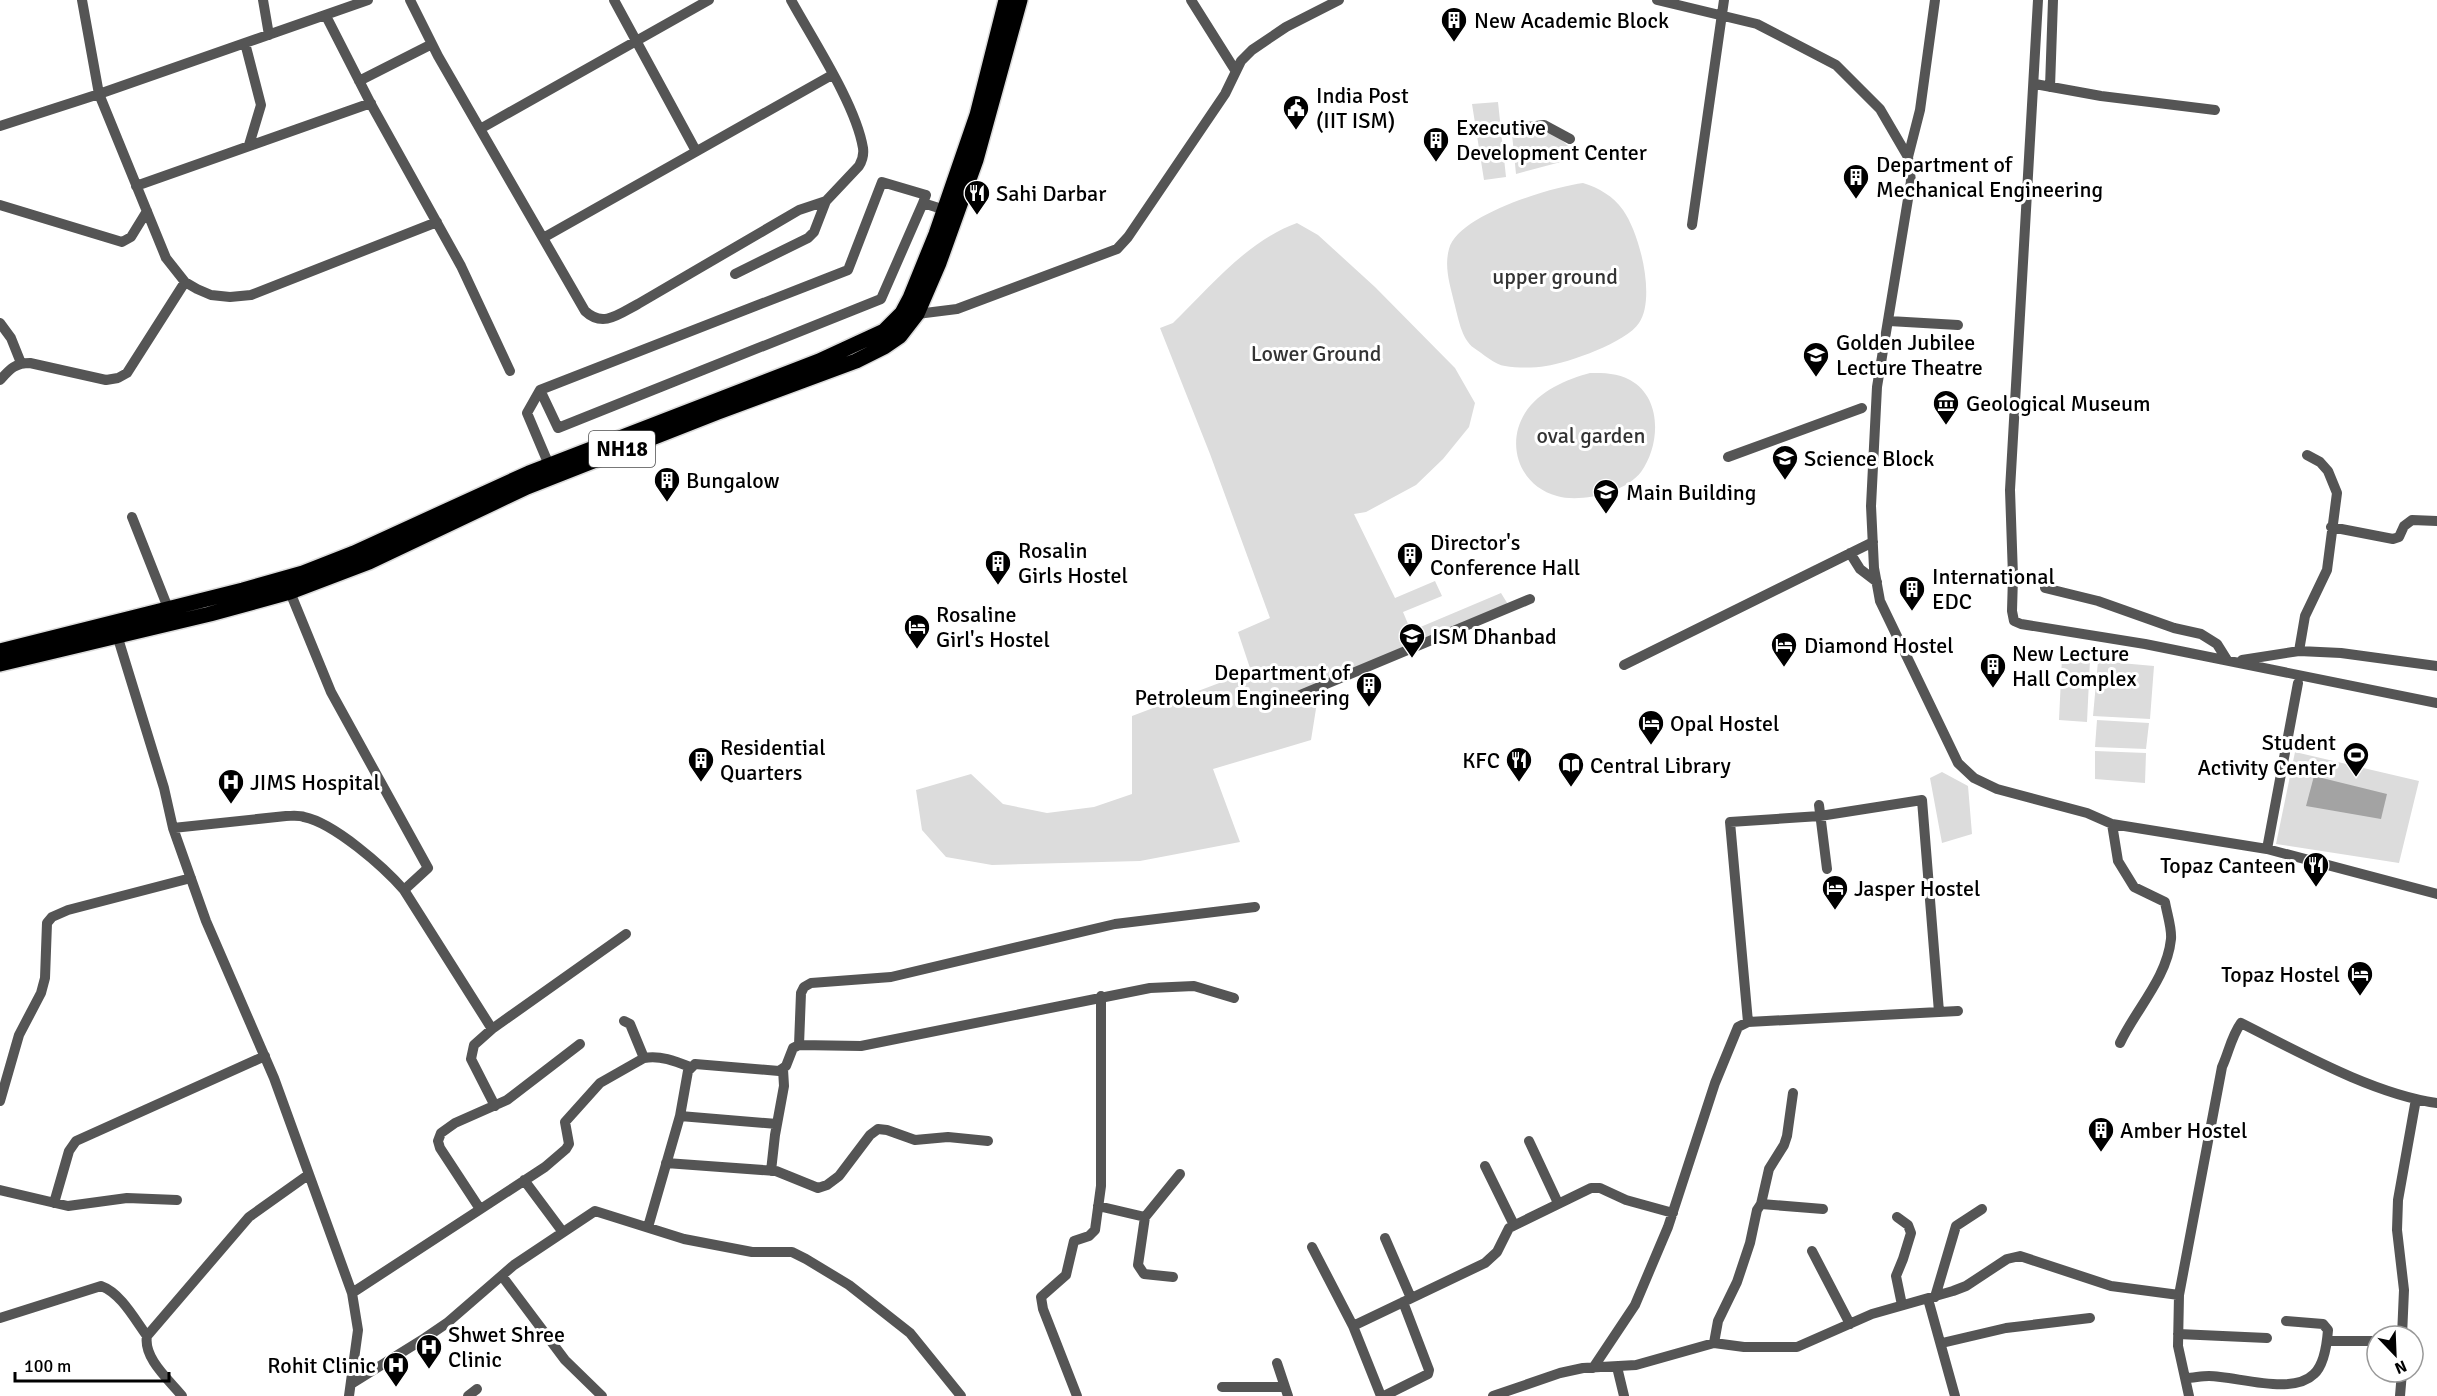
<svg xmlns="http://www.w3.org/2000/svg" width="2437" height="1396" font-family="Signika,sans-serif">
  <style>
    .green { fill: #dcdcdc }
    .water { fill: #a3a3a3 }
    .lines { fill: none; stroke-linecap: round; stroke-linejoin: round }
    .highway-casing { stroke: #dbdbdb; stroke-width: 18 }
    .minor { stroke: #555; stroke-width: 10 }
    .highway { stroke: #000; stroke-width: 15 }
    .labels { text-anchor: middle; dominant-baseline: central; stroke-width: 6; stroke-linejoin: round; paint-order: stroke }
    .shield { fill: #fff; stroke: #4c4c4c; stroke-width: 1.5 }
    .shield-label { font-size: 21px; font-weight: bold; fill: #000 }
    .poi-label { font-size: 22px; fill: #000; stroke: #fff; text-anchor: start }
    .park-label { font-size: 22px; fill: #333; stroke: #fff }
  </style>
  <rect width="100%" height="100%" fill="#fff"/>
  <path class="green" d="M1498 102 1506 177 1484 180 1472 104Z
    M1550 128 1572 150V159L1516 174 1512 134Z
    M1583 183C1599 188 1613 196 1623 210 1640 234 1656 298 1639 323 1627 342 1568 363 1546 366 1534 368 1517 368 1505 366 1495 365 1482 353 1474 348 1461 339 1458 316 1454 302 1450 285 1444 267 1449 249 1457 215 1552 187 1583 183Z
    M1297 223 1318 235 1375 287 1455 368 1475 403 1469 427 1443 459 1416 485 1366 512 1354 514 1395 598 1435 581 1442 596 1403 612 1411 631 1501 593 1509 606 1319 690 1311 740 1213 769 1240 842 1140 861 992 865 946 857 922 830 916 790 971 774 1003 804 1047 813 1094 807 1132 794V716L1251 671 1238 632 1270 618 1210 454 1160 328 1173 323C1210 287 1247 241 1297 223Z
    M1590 373C1604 373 1618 373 1630 380 1663 398 1660 446 1641 472 1625 493 1580 503 1557 496 1520 486 1505 445 1525 413 1539 391 1567 379 1590 373Z
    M2062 657 2090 660 2087 722 2059 720Z
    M2098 661 2154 666 2150 719 2093 716Z
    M2097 720 2149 723 2146 749 2095 747Z
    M2095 751 2146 753 2145 783 2095 779Z
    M2295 752 2419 781 2399 863 2276 844Z
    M1942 772 1968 786 1972 834 1942 843 1930 778Z"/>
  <path class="water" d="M2314 776 2387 794 2381 819 2306 806Z"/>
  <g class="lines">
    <g class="highway-casing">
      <path id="highway" d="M0 651 243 590 303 573 354 553 529 473 819 361 884 331 902 313 910 298 936 234 977 115 1006 0
        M0 664 210 614 290 592 369 562 527 487 718 412 856 361 884 347 900 336 917 314 939 263 976 160 1020 0"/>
    </g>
    <path class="minor" d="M82 0 99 94 166 258 185 282 197 289 211 295 230 297 251 295 437 222
      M263 0 269 35
      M410 0 438 56 585 311C603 328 619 314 638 304L799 210 826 201
      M614 0 696 151
      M1191 0 1235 70
      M1657 0 1757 24 1836 65 1880 109 1908 157 1911 181 1877 387 1871 506 1874 568 1880 601 1958 763 1974 778 1997 789 2087 813 2112 824 2267 849 2437 894
      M2038 0 2010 490 2013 576 2012 611 2014 621 2021 624 2145 644 2437 703
      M326 16 372 106 461 266 510 371
      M245 43 261 105 249 145
      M359 81 432 44
      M2035 84 2101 96 2215 110
      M2050 87 2053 0
      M0 126 99 94 368 0
      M480 129 709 0
      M1505 130 1544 125 1570 139
      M1908 157 1920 110 1935 0
      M136 186 371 103
      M923 203 926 195 882 182 848 270 540 390 558 428 881 299 923 203 945 210
      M0 205 122 242 131 237 147 211
      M1692 225 1724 0
      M543 238 832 75
      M735 274 808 238 814 232 826 201 859 166C862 161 864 155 863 148 856 105 813 40 791 0
      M917 314 957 309 1117 249 1128 237 1225 94 1241 61 1252 50 1286 27 1339 0
      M1889 321 1958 325
      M0 323 11 338 21 363
      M0 380C10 369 15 363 30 363L106 380 118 378 127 373 185 282
      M540 390 527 413 549 465
      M1728 457 1862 408
      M132 517 168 608
      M2331 527 2393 539 2399 537 2404 526 2412 520 2437 521
      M1850 553 1860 569 1877 582
      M2045 588 2098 601 2174 628 2201 634 2217 644 2227 660
      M290 592 331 692 428 868 404 890
      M117 635 164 788 173 828 206 921 274 1078 352 1293 358 1330 349 1396
      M2299 651 2305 616 2327 570 2337 493 2328 471 2320 462 2307 455
      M2242 660 2299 651 2341 653 2437 666
      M1624 665 1873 542
      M1300 695 1530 599
      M1819 805 1827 869
      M2112 824 2118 861 2134 887 2165 902C2167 914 2172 928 2171 939 2167 978 2136 1009 2120 1043
      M173 828 286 816C292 816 299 815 304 817 334 823 384 867 404 890L492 1029
      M2267 849 2298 683
      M624 1021 630 1024 644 1058
      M1748 1022 1730 822 1820 816 1922 800 1939 1012
      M799 1045 801 993 804 987 811 983 891 977 1115 924 1255 907
      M0 1101 19 1035 41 993 45 978 47 923 52 917 68 910 191 878
      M495 1106 471 1059 474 1045 492 1029 626 934
      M680 1116 777 1124
      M1529 1141 1558 1203
      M666 1163 776 1171 818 1188 827 1185 839 1176 870 1135 878 1129 887 1130 915 1140 948 1137 988 1141
      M1485 1166 1514 1225
      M771 1171 775 1135 784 1086 783 1069
      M524 1180 562 1231
      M0 1190 68 1206 127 1198 177 1200
      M54 1203 69 1151 76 1141 265 1056
      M1761 1204 1769 1169 1784 1145 1787 1136 1793 1093
      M1098 1206 1145 1217
      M480 1209 440 1148 438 1141 441 1133 455 1123 507 1100 580 1044
      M1897 1217 1908 1225 1911 1233 1903 1259 1896 1276 1902 1305
      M648 1227 680 1116 688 1071 695 1064 779 1071 786 1066 793 1048 799 1045 861 1046 1150 988 1194 986 1234 998
      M1385 1238 1411 1298
      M1312 1247 1353 1326 1381 1396
      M1812 1251 1850 1324
      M502 1276 565 1360 602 1396
      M1173 1277 1144 1274 1138 1265 1145 1217 1180 1174
      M352 1293 545 1167 566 1149 569 1144 565 1122 600 1083 644 1058C660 1055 675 1061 690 1067
      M1935 1297 1956 1226 1982 1209
      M1928 1299 1955 1396
      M0 1318 101 1286C121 1293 135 1320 147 1336
      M1353 1326 1485 1263 1497 1252 1509 1228 1591 1188H1600L1626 1200 1673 1213
      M2178 1334 2267 1338
      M2402 1336 2404 1290 2397 1230 2398 1200 2416 1099
      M2327 1341H2377
      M1714 1343 1718 1321 1737 1282 1750 1243 1757 1210 1761 1204 1823 1209
      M1942 1343 2006 1328 2090 1318
      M1277 1363 1288 1396
      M1617 1367 1624 1396
      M1593 1368 1635 1305 1668 1227 1715 1083 1738 1027 1748 1022 1958 1011
      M2186 1378C2193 1378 2201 1376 2209 1376 2236 1376 2292 1396 2314 1374 2324 1365 2327 1343 2328 1330L2323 1324 2286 1321
      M351 1384 425 1338 447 1323 514 1265 595 1211 684 1239 752 1252H792L806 1259 849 1285 910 1333 961 1396
      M1222 1387H1285
      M182 1396C169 1380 143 1358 147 1336L249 1217 308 1175
      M468 1396 477 1389
      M1077 1396 1043 1309 1041 1297 1066 1275 1074 1241 1089 1236 1095 1230 1101 1186V996
      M1384 1396 1428 1374 1429 1370 1403 1302
      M1493 1396 1560 1373 1583 1368 1636 1365 1714 1343 1744 1347H1797L1872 1314 1953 1291 1966 1286 2007 1259 2020 1256 2111 1286 2179 1295
      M2189 1396 2178 1346 2179 1295 2222 1067C2229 1052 2231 1037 2241 1023 2299 1052 2373 1094 2437 1103
      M2400 1396 2402 1372"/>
    <use href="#highway" class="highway"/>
  </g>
  <defs>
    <g id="building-pin" transform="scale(1.35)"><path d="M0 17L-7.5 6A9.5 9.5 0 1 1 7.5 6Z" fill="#000" stroke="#fff"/><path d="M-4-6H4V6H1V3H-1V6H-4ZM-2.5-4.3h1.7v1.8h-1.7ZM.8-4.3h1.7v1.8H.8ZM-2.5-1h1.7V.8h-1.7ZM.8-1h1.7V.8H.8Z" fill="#fff"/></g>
    <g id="civic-pin" transform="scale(1.35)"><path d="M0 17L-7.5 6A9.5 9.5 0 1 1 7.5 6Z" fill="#000" stroke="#fff"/><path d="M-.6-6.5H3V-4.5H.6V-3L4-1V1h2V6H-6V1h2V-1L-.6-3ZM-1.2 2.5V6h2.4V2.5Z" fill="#fff"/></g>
    <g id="restaurant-pin" transform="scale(1.35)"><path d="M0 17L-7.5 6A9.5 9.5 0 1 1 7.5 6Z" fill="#000" stroke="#fff"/><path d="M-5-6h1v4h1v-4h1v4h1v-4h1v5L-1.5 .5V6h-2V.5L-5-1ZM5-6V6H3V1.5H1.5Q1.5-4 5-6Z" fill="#fff"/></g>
    <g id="university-pin" transform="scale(1.35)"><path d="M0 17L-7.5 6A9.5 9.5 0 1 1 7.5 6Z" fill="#000" stroke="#fff"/><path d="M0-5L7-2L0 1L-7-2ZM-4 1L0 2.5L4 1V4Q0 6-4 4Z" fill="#fff"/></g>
    <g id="museum-pin" transform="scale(1.35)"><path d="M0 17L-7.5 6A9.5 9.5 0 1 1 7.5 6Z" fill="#000" stroke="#fff"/><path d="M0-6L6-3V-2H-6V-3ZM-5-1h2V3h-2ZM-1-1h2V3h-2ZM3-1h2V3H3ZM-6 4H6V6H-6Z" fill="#fff"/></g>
    <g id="hotel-pin" transform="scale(1.35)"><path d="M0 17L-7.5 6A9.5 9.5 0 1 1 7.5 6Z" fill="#000" stroke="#fff"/><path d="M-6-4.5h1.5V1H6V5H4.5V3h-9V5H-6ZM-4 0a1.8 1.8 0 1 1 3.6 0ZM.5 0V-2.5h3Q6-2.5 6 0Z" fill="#fff"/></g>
    <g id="stadium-pin" transform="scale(1.35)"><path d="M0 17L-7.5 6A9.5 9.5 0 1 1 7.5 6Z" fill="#000" stroke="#fff"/><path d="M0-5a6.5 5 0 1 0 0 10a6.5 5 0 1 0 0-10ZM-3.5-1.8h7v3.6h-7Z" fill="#fff"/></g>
    <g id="library-pin" transform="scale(1.35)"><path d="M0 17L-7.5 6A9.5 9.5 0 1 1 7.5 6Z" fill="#000" stroke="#fff"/><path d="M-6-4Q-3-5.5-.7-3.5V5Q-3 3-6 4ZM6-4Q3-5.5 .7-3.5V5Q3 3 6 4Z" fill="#fff"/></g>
    <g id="hospital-pin" transform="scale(1.35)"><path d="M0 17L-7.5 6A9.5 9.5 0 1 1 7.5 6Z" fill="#000" stroke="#fff"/><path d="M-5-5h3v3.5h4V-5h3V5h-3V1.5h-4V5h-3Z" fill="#fff"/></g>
  </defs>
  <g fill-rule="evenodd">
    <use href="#building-pin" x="1454" y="20"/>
    <use href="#civic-pin" x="1296" y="108"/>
    <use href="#building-pin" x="1436" y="140"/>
    <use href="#building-pin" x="1856" y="177"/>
    <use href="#restaurant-pin" x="977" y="193"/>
    <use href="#university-pin" x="1816" y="355"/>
    <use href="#museum-pin" x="1946" y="403"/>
    <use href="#university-pin" x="1785" y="458"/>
    <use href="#building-pin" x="667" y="480"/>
    <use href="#university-pin" x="1606" y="492"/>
    <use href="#building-pin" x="1410" y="555"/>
    <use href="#building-pin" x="998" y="563"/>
    <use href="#building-pin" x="1912" y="589"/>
    <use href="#hotel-pin" x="917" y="627"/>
    <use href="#university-pin" x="1412" y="636"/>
    <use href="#hotel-pin" x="1784" y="645"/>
    <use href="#building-pin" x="1993" y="666"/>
    <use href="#building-pin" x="1369" y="685"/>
    <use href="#hotel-pin" x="1651" y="723"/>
    <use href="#stadium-pin" x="2356" y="755"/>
    <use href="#building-pin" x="701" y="760"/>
    <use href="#restaurant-pin" x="1519" y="760"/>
    <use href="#library-pin" x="1571" y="765"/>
    <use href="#hospital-pin" x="231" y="782"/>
    <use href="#restaurant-pin" x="2316" y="865"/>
    <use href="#hotel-pin" x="1835" y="888"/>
    <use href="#hotel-pin" x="2360" y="974"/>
    <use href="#building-pin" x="2101" y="1130"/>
    <use href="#hospital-pin" x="429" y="1347"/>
    <use href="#hospital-pin" x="396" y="1365"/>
  </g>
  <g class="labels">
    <rect class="shield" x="589" y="431" width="66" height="36" rx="4.5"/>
    <g class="shield-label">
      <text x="622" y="449">NH18</text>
    </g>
    <g class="poi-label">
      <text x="1474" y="20">New Academic Block</text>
      <text x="1316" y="95">India Post<tspan x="1316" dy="25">(IIT ISM)</tspan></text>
      <text x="1456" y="127">Executive<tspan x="1456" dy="25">Development Center</tspan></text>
      <text x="1876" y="164">Department of<tspan x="1876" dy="25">Mechanical Engineering</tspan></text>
      <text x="996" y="193">Sahi Darbar</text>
      <text x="1836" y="342">Golden Jubilee<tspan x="1836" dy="25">Lecture Theatre</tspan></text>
      <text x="1966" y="403">Geological Museum</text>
      <text x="1804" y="458">Science Block</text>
      <text x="686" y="480">Bungalow</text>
      <text x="1626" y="492">Main Building</text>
      <text x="1430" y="542">Director's<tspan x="1430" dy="25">Conference Hall</tspan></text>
      <text x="1018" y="550">Rosalin<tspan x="1018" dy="25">Girls Hostel</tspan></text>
      <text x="1932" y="576">International<tspan x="1932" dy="25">EDC</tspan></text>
      <text x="936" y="614">Rosaline<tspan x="936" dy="25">Girl's Hostel</tspan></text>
      <text x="1432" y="636">ISM Dhanbad</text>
      <text x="1804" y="645">Diamond Hostel</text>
      <text x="2012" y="653">New Lecture<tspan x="2012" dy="25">Hall Complex</tspan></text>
      <text x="1350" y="672" text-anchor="end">Department of<tspan x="1350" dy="25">Petroleum Engineering</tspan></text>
      <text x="1670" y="723">Opal Hostel</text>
      <text x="2336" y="742" text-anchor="end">Student<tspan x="2336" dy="25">Activity Center</tspan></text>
      <text x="720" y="747">Residential<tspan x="720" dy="25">Quarters</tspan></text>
      <text x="1500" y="760" text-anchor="end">KFC</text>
      <text x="1590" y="765">Central Library</text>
      <text x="250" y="782">JIMS Hospital</text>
      <text x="2296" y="865" text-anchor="end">Topaz Canteen</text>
      <text x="1854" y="888">Jasper Hostel</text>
      <text x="2340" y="974" text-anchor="end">Topaz Hostel</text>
      <text x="2120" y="1130">Amber Hostel</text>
      <text x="448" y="1334">Shwet Shree<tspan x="448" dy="25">Clinic</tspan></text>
      <text x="376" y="1365" text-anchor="end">Rohit Clinic</text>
    </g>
    <g class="park-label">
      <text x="1555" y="276">upper ground</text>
      <text x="1316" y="353">Lower Ground</text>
      <text x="1591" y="435">oval garden</text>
    </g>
  </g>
  <g transform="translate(2395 1354) rotate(157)"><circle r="28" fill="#ffffff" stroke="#999999" stroke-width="1.5"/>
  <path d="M0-4.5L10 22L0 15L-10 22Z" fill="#000000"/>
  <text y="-9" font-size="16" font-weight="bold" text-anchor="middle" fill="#000000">N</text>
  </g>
  <path d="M15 1372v9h154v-9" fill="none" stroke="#000000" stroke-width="3"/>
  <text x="24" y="1372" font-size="18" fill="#000000" stroke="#ffffff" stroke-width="4.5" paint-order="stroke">100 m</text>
</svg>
